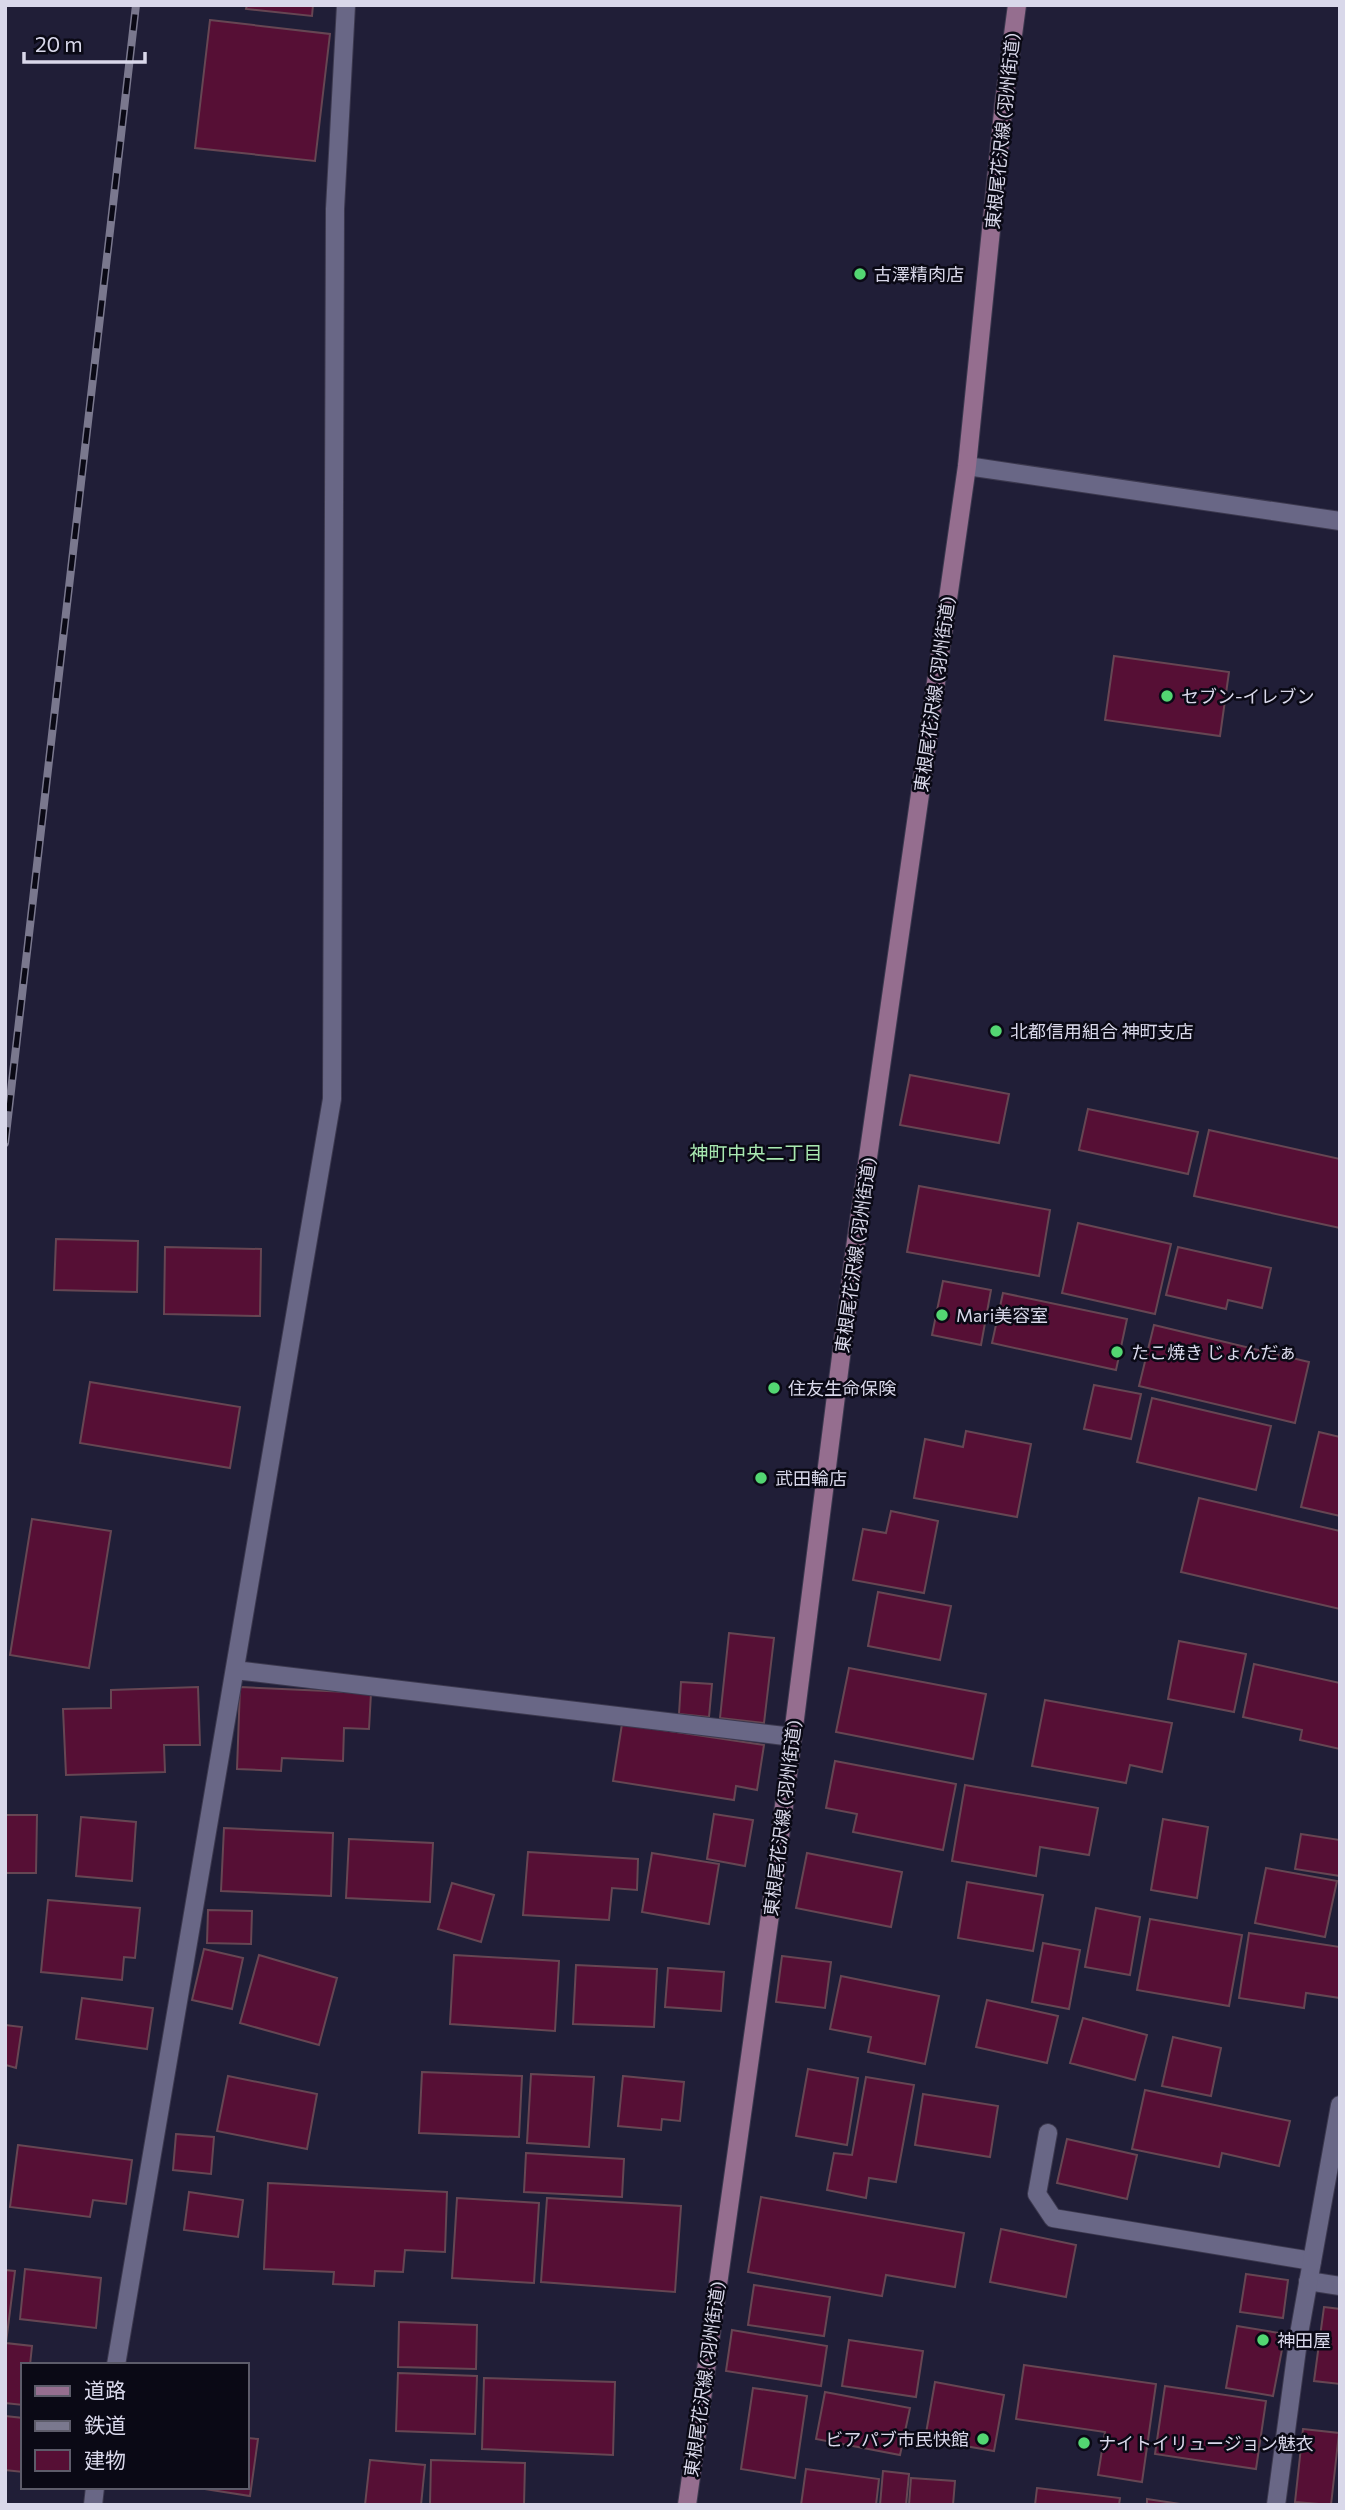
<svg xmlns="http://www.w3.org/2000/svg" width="1345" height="2510" font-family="Commissioner,'Noto Sans JP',sans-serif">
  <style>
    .building { fill: #560f35; stroke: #664653; stroke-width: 2 }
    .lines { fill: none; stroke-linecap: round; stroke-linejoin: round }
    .service-casing { stroke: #3c394f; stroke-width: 20 }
    .minor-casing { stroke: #3c394f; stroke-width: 20 }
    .secondary-casing { stroke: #3c394f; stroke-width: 20 }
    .service { stroke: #696786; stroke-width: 18 }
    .minor { stroke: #696786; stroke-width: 18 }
    .secondary { stroke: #956e8f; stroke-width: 18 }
    .rail-casing { stroke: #7a788e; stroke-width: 8 }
    .rail { stroke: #0a0915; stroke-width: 5; stroke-dasharray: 16; stroke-linecap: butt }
    .poi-dot { fill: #53d672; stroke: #0a0915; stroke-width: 2.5 }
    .labels { text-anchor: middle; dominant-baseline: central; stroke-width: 5; stroke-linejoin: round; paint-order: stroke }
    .street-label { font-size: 18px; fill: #d9d8ea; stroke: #0a0915 }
    .poi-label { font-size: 18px; fill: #d9d8ea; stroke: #0a0915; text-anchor: start }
    .neighbourhood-label { font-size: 19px; fill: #a8e8b1; stroke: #0a0915 }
  </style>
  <rect width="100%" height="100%" fill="#201e37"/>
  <path class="building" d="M247 5H313L312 16 246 9Z
    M210 20 330 34 315 161 195 148Z
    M1114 656 1229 672 1220 736 1105 720Z
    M910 1075 1009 1094 999 1143 900 1125Z
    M1088 1109 1198 1132 1188 1174 1079 1150Z
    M1209 1130 1340 1159V1228L1194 1196Z
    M919 1186 1050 1210 1039 1276 907 1252Z
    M1078 1223 1171 1244 1155 1314 1062 1293Z
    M56 1239 138 1241 137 1292 54 1290Z
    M165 1247 261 1249 260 1316 164 1314Z
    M1178 1247 1271 1268 1262 1308 1228 1300 1226 1309 1166 1295Z
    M943 1281 991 1290 981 1345 932 1335Z
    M1003 1293 1127 1319 1116 1370 992 1343Z
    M1154 1325 1309 1362 1295 1423 1139 1386Z
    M90 1382 240 1407 230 1468 80 1443Z
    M1094 1385 1141 1394 1131 1439 1084 1429Z
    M1152 1398 1271 1426 1256 1490 1137 1462Z
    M966 1431 1031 1444 1017 1517 914 1498 925 1439 963 1447Z
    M1319 1432 1340 1437V1516L1301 1507Z
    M1199 1498 1340 1531V1609L1181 1572Z
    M891 1511 938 1521 924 1593 853 1580 863 1529 886 1533Z
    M32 1519 111 1531 89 1668 10 1655Z
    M878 1592 951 1606 940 1660 868 1646Z
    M729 1633 774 1638 764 1723 720 1718Z
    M1179 1641 1246 1654 1234 1712 1168 1699Z
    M1254 1664 1340 1683V1749L1300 1740 1302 1730 1243 1717Z
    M849 1668 986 1694 973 1759 836 1732Z
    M681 1682 712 1684 709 1717 679 1714Z
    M198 1687 200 1745H164L165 1772 66 1775 63 1709 111 1708V1690Z
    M240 1687 371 1693 369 1729 344 1728 343 1761 282 1758 281 1771 237 1769Z
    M1045 1700 1172 1723 1162 1772 1130 1765 1126 1783 1032 1766Z
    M622 1724 764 1745 757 1790 736 1786 734 1800 613 1781Z
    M835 1761 956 1784 943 1850 853 1832 857 1814 826 1808Z
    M965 1785 1098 1808 1089 1855 1040 1847 1036 1876 952 1861Z
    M714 1814 753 1820 745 1866 707 1859Z
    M5 1815H37L36 1873H5Z
    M81 1817 136 1822 132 1881 76 1876Z
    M1163 1819 1208 1827 1197 1898 1151 1890Z
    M224 1828 333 1833 331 1896 221 1891Z
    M1301 1834 1340 1840V1876L1295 1869Z
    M349 1839 433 1843 430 1902 346 1898Z
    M528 1852 638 1859 637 1890 612 1888 609 1920 523 1915Z
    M652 1853 719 1864 709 1924 642 1912Z
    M807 1853 902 1872 891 1927 796 1908Z
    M1266 1868 1337 1881 1325 1937 1255 1923Z
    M967 1882 1043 1895 1033 1951 958 1938Z
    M452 1883 494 1895 481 1942 438 1929Z
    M48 1900 140 1908 135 1958 124 1957 122 1980 41 1972Z
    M1096 1908 1140 1917 1130 1975 1085 1967Z
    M208 1910 252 1911 251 1944 207 1943Z
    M1150 1919 1242 1935 1229 2006 1137 1990Z
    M1249 1933 1340 1947V1998L1306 1993 1304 2008 1239 1998Z
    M1043 1943 1080 1950 1069 2009 1032 2002Z
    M204 1949 243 1958 232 2009 192 2000Z
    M259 1955 337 1978 319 2045 240 2023Z
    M454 1955 559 1961 555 2031 450 2024Z
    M782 1956 831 1962 825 2008 776 2002Z
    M576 1965 657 1969 654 2027 573 2024Z
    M668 1968 724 1972 721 2011 665 2007Z
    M841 1976 939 1996 925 2064 868 2052 871 2037 830 2029Z
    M82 1998 153 2008 147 2049 76 2039Z
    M987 2000 1058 2016 1047 2063 976 2047Z
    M1083 2018 1147 2035 1135 2080 1070 2063Z
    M5 2025 22 2027 16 2068 6 2065 5 2073Z
    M1173 2037 1221 2048 1211 2096 1162 2086Z
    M808 2069 858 2078 847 2145 796 2136Z
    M422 2072 522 2076 519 2137 419 2133Z
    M531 2074 594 2077 589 2147 527 2143Z
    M228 2076 317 2094 307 2149 217 2131Z
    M623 2076 684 2082 680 2121 662 2119 661 2130 618 2126Z
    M866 2077 914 2085 896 2182 869 2178 866 2198 827 2190 834 2153 852 2155Z
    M1145 2090 1290 2121 1279 2166 1222 2153 1219 2167 1132 2149Z
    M923 2094 998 2106 990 2157 915 2145Z
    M176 2134 214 2137 211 2174 173 2170Z
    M1067 2139 1137 2155 1127 2199 1057 2183Z
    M18 2145 132 2160 126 2204 93 2200 90 2217 10 2207Z
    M526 2153 624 2159 622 2197 524 2192Z
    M268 2183 447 2192 445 2252 405 2250 403 2272 375 2271 374 2286 333 2284 334 2272 264 2269Z
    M189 2192 243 2200 238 2237 184 2230Z
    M761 2197 964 2233 955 2287 886 2275 882 2296 748 2272Z
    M457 2198 539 2203 534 2283 452 2278Z
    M547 2198 681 2206 675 2292 541 2282Z
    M1001 2229 1076 2245 1066 2297 990 2282Z
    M25 2269 101 2278 96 2328 20 2319Z
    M5 2270 15 2271 6 2343 32 2346 30 2365H23V2405L5 2403Z
    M1246 2274 1288 2280 1283 2318 1240 2312Z
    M754 2285 830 2297 824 2336 748 2325Z
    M1324 2307 1340 2309V2384L1314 2381Z
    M399 2322 477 2325 476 2369 398 2367Z
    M1237 2326 1285 2334 1273 2396 1226 2388Z
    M732 2330 827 2346 821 2386 726 2371Z
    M849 2340 923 2351 916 2397 842 2386Z
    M1024 2365 1156 2384 1142 2482 1098 2475 1105 2432 1016 2419Z
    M398 2373 477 2376 475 2434 396 2431Z
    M484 2378 615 2382 613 2455 482 2449Z
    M935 2382 1004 2395 994 2451 925 2439Z
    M1165 2386 1266 2401 1256 2469 1155 2454Z
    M753 2388 807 2396 795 2478 741 2469Z
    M825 2392 910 2408 900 2455 816 2439Z
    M5 2416 23 2418V2472L5 2470Z
    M1303 2429 1339 2433 1331 2505 1295 2502Z
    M247 2438 258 2439 250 2496 192 2487H247Z
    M370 2460 425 2465 421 2505H365Z
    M431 2460 525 2463 524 2505H430Z
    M806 2469 879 2479 876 2505H801Z
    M883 2471 909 2474 906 2505H880Z
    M911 2478 955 2481 953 2505H909Z
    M1037 2488 1120 2498 1119 2505H1035Z
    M1147 2499 1187 2505H1147Z"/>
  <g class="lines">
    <g class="service-casing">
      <path id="service" d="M235 1670 793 1737
        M1048 2133 1037 2194 1053 2218 1312 2261
        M1308 2281 1340 2286
        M116 2365 332 1099 335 209 346 5
        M93 2505 95 2487"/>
    </g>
    <g class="minor-casing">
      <path id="minor" d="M967 466 1340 521
        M1276 2505 1299 2334 1340 2105"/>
    </g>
    <g class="secondary-casing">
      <path id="secondary" d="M687 2505 771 1908 853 1262 967 466 1004 102 1017 5"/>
    </g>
    <use href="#service" class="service"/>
    <use href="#minor" class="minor"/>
    <use href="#secondary" class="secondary"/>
    <g class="rail-casing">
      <path id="rail" d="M5 1143 136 5"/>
    </g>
    <use href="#rail" class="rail"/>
  </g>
  <g class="poi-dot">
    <circle cx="860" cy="274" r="7"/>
    <circle cx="1167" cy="696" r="7"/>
    <circle cx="996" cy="1031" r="7"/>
    <circle cx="942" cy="1315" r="7"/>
    <circle cx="1117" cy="1352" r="7"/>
    <circle cx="774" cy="1388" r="7"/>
    <circle cx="761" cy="1478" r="7"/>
    <circle cx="1263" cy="2340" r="7"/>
    <circle cx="983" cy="2439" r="7"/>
    <circle cx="1084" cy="2443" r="7"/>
  </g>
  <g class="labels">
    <g class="street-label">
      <text transform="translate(1002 131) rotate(-84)">東根尾花沢線 (羽州街道)</text>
      <text transform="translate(934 694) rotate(-82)">東根尾花沢線 (羽州街道)</text>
      <text transform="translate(855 1255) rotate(-82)">東根尾花沢線 (羽州街道)</text>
      <text transform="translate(782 1818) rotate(-83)">東根尾花沢線 (羽州街道)</text>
      <text transform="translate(704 2379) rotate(-82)">東根尾花沢線 (羽州街道)</text>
    </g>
    <g class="poi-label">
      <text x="874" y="274">古澤精肉店</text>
      <text x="1181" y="696">セブン-イレブン</text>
      <text x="1010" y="1031">北都信用組合 神町支店</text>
      <text x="956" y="1315">Mari美容室</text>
      <text x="1131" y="1352">たこ焼き じょんだぁ</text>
      <text x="788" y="1388">住友生命保険</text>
      <text x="775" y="1478">武田輪店</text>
      <text x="1277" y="2340">神田屋</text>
      <text x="969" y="2439" text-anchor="end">ビアパブ市民快館</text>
      <text x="1098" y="2443">ナイトイリュージョン魅衣</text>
    </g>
    <g class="neighbourhood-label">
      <text x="756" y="1152">神町中央二丁目</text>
    </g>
  </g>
  <rect width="1345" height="2510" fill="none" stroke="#d9d8ea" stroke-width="14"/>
  <rect x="21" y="2363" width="228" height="126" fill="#0a0915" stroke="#5d5c6a" stroke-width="2"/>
  <rect x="35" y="2386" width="35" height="10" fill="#956e8f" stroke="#5d5c6a" stroke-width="2"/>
  <text x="84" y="2398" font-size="21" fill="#d9d8ea">道路</text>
  <rect x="35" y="2421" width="35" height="10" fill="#7a788e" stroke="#5d5c6a" stroke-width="2"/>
  <text x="84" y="2433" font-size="21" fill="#d9d8ea">鉄道</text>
  <rect x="35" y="2450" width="35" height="21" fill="#560f35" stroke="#5d5c6a" stroke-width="2"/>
  <text x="84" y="2468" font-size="21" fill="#d9d8ea">建物</text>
  <path d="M24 52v10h121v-10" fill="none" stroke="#d9d8ea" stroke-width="3.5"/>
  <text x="35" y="52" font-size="21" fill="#d9d8ea" stroke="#0a0915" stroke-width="5" paint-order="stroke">20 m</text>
</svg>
